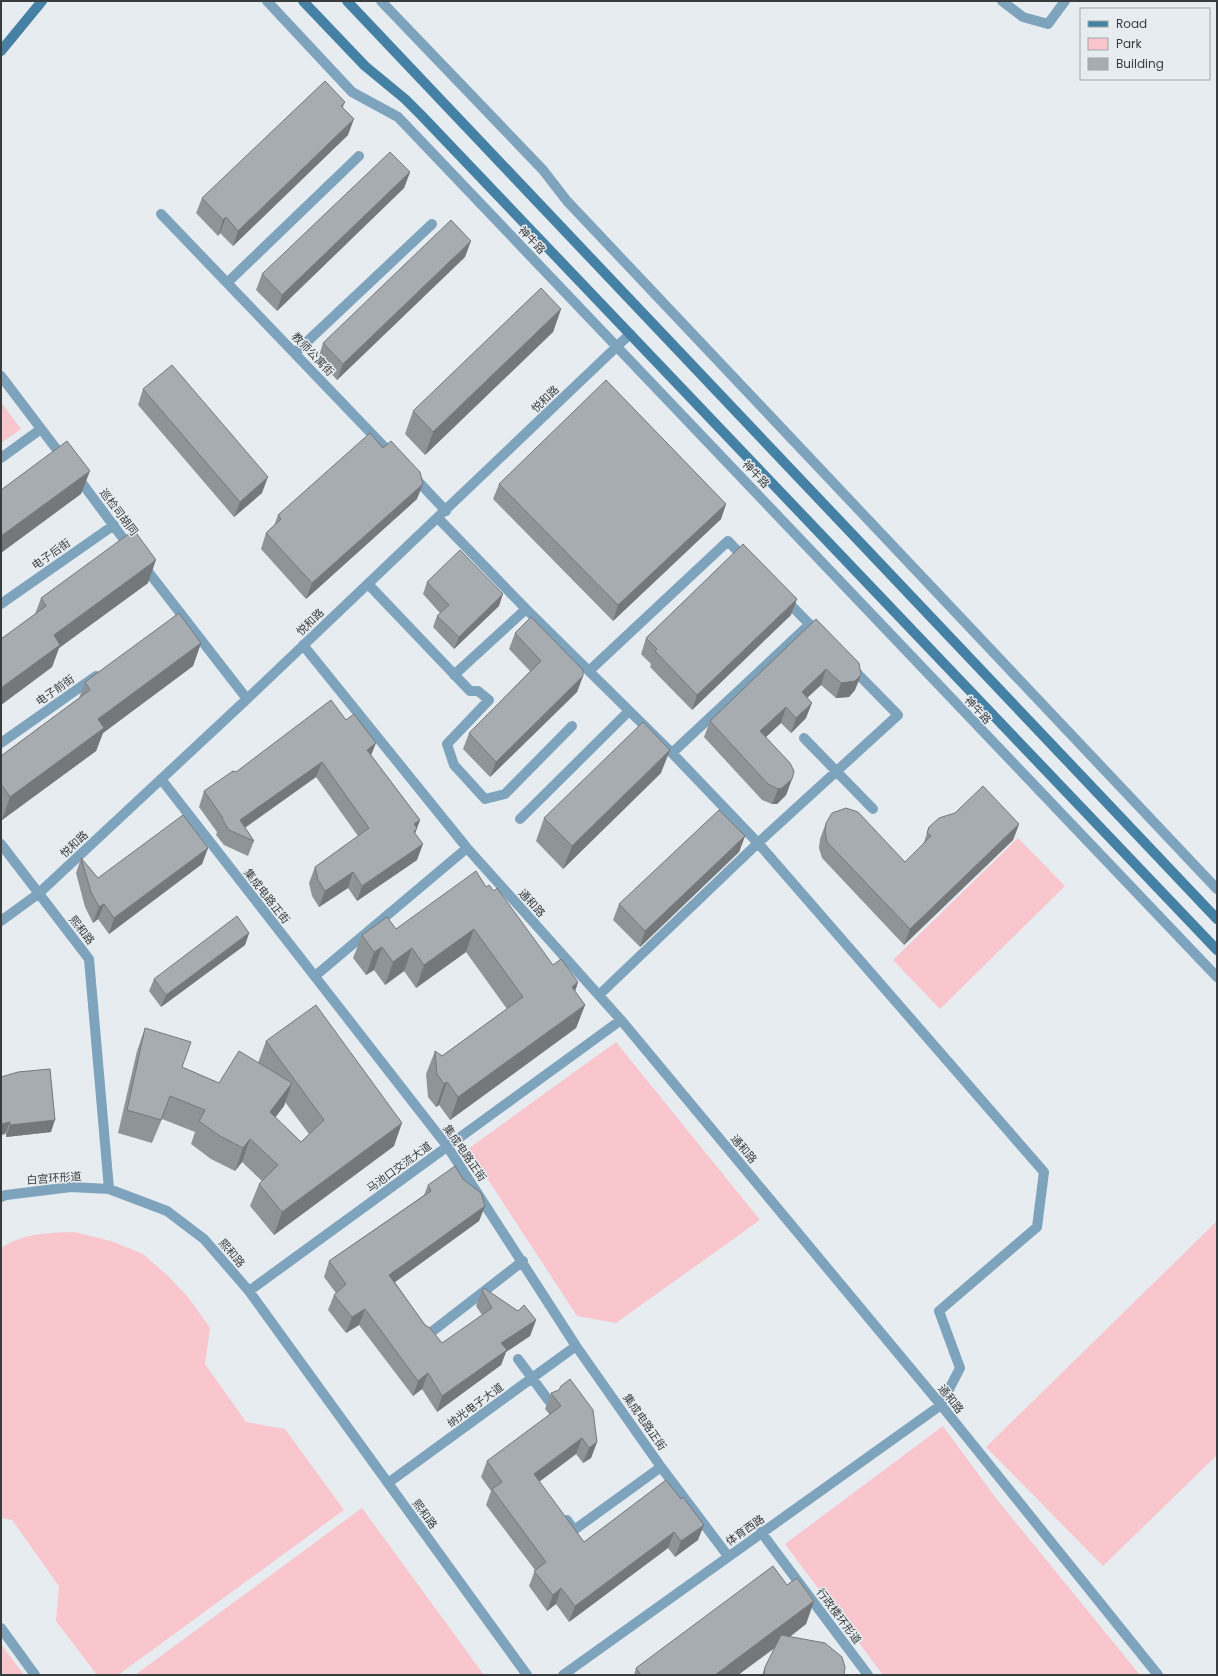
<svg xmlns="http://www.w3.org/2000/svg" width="1218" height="1676" font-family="Poppins,'Noto Sans SC',sans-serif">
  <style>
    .green { fill: #f8c6cc }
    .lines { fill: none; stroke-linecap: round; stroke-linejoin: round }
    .minor { stroke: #7ea3bd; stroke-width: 10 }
    .secondary { stroke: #4580a5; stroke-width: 10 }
    .wall { fill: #8f9497; fill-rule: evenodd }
    .shaded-wall { fill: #74787b }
    .building { fill: #a6acb0; stroke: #74787b }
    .labels { text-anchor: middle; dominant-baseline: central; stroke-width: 3; stroke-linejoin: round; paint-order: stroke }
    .street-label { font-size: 11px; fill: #393c3d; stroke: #e6ecf0 }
  </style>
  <rect width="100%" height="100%" fill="#e6ecf0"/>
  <path class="green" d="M1 402 21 429 1 443Z
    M1018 838 1065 886 940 1009 893 960Z
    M616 1042 760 1220 616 1323 577 1316 468 1149Z
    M1217 1221V1455L1103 1566 986 1447Z
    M74 1232 111 1241 143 1254 168 1276 188 1297 210 1328 205 1364 246 1422 285 1429 344 1510 118 1675H97L56 1621 59 1586 12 1520 1 1518V1248C24 1233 48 1233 74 1232Z
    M943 1426 995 1497 1140 1675H883L785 1544Z
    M362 1508 484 1675H135Z
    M1 1644 24 1675H1Z"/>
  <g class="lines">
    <path class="minor" d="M267 1 352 92 398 117 1217 977
      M381 1 543 170 567 201 1217 889
      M1002 1 1023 17 1048 24 1065 1
      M161 214 393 456
      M228 282 359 156
      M295 353 432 224
      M1 376 64 459
      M1 458 41 429
      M76 475 131 549
      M413 476 446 511
      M438 518 526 609 672 753 758 843 1044 1172 1037 1227 939 1311 960 1368 941 1405 563 1675
      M143 565 247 699
      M368 584 470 691H478L489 700 447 744 454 765 485 799 505 794 572 726
      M784 598 819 634
      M1 604 114 525
      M303 645 467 848 621 1020 941 1405 1158 1675
      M589 671 728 541 746 560
      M454 675 526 609
      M804 738 873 809
      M1 743 96 676
      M672 753 810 624
      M161 779 447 1146 576 1346 661 1467 728 1556
      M520 819 629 711
      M1 844 89 959 109 1189 167 1211 204 1239 249 1291 527 1675
      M1 921 38 894 247 699 630 334
      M315 976 467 848
      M599 995 758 843 898 715 851 667
      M1 1197 6 1195 71 1187 109 1189
      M249 1291 621 1020
      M424 1335 425 1337 523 1261
      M518 1359 549 1401
      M388 1483 576 1346
      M567 1520 574 1530 661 1467
      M761 1532 868 1675
      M1 1628 35 1675"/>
    <path class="secondary" d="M303 1 365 66 405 99 422 116 1217 950
      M347 1 1217 919
      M1 51 42 1"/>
  </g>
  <path class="wall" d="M345 102 343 107 348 135 233 246 220 233 218 236 196 213 202 198Z
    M410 172 404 188 277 311 256 290 262 274Z
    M465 257 337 380 318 359 323 343Z
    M561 309 553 332 425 455 405 434 413 411Z
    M143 389 262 493 234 517 138 405Z
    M499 484 726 504 721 519 613 621 493 499Z
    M417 499 306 599 261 549 266 533 274 526 278 515Z
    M427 582 499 606 454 649 433 627 437 616 440 613 423 594Z
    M148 583 59 648 52 667 1 705V639L35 614 41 598Z
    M791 615 692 710 650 667 651 664 641 654 646 638Z
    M816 619 855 690 849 697 836 698 821 685 807 698 806 718 791 733 781 723 766 737 792 779 786 795 777 804H772L762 800 704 737 710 721Z
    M515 633 583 676 577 692 490 777 463 749 469 733 530 671 509 649Z
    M201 643 193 666 103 733 96 751 2 820 1 819V756L79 698 85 682Z
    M371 755 420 820 415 833 417 860 357 901 348 888 319 907 312 896 309 883 315 867 358 836 316 777 245 828 254 841 248 856 224 845 216 835 217 832 199 807 204 791 236 772Z
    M661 773 563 869 536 841 544 818Z
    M826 823 905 862 923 845 929 827 1019 824 1013 840 904 945 822 858 819 848 820 839Z
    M745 836 739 852 640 947 613 920 619 904Z
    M208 848 202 864 109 934 98 919 93 923 85 907 76 873 81 858 98 878Z
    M486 887 494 891 553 965 578 982 575 992 585 1005 576 1028 450 1120 439 1105 436 1107 428 1097 426 1074 435 1051 442 1056 507 1009 466 952 416 988 404 971 385 985 374 970 366 975 353 958 362 935 396 929Z
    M249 933 245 945 161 1007 149 991 154 979Z
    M145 1028 182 1067 219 1083 258 1063 266 1041 394 1146 274 1235 250 1206 259 1184 262 1181 242 1162 235 1171 211 1159 191 1144 195 1132 162 1119 152 1143 118 1133 137 1051ZM285 1102 309 1134 301 1142 275 1117 284 1106Z
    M1 1077 51 1132 6 1137Z
    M463 1179 485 1206 479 1221 395 1282 425 1325 442 1343 482 1315 476 1306 482 1290 518 1311 536 1320 530 1336 506 1352 501 1365 437 1412 422 1389 413 1396 359 1325 346 1333 328 1310 334 1295 336 1293 324 1277 329 1261 424 1195 428 1185Z
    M551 1393 597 1442 591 1458 583 1463 576 1454 539 1482 584 1542 666 1480 698 1540 675 1557 668 1548 569 1622 556 1604 547 1611 529 1586 535 1570 486 1505 491 1491 481 1477 487 1461 550 1415 545 1409Z
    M787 1585 814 1601 806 1624 790 1637 844 1675H762L765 1667 775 1648 738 1675H634L636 1668Z"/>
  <path class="shaded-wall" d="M354 119 348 135 233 246 238 231Z
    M410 172 404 188 277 311 282 295Z
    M226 217 220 233 218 236 223 220Z
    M471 241 465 257 337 380 343 364Z
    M561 309 553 332 425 455 433 432Z
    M90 471 81 494 1 553V536Z
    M268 477 262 493 234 517 240 502Z
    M423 484 417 499 306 599 312 583Z
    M726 504 721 519 613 621 618 605Z
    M156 560 148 583 59 648 52 667 1 705V688L54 635Z
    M503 594 499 606 454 649 459 637Z
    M797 599 791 615 692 710 697 695Z
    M201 643 193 666 103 733 96 751 2 820 10 797 98 719Z
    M826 669 821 685 796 708 802 692Z
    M861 675 855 690 849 697 836 698 841 683Z
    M583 676 577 692 490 777 496 762Z
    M812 703 806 718 791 733 796 718Z
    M786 707 781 723 755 747 760 731Z
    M376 743 370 758 367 750Z
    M670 750 661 773 563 869 572 846Z
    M322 762 316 777 237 833 240 820Z
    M792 779 786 795 777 804H772L778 789Z
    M420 820 411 844 414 824Z
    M1019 824 1013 840 904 945 910 929Z
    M745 836 739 852 640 947 645 931Z
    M423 844 417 860 357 901 362 886Z
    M208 848 202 864 109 934 114 918Z
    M353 872 348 888 319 907 325 891Z
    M104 904 98 919 93 923 99 907Z
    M474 929 466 952 416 988 424 965Z
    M249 933 245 945 161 1007 166 995Z
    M382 947 374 970 366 975 374 952Z
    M412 948 404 971 385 985 393 962Z
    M578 982 570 1005 572 987Z
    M585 1005 576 1028 450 1120 458 1097Z
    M447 1082 439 1105 436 1107 444 1084Z
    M292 1083 284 1106 262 1135 270 1112Z
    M55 1120 51 1132 6 1137 10 1125Z
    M10 1122 5 1134 1 1135V1124Z
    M402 1123 394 1146 274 1235 282 1212Z
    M250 1139 242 1162 235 1171 243 1148Z
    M485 1206 479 1221 384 1290 389 1275Z
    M365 1309 359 1325 346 1333 352 1317Z
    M536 1320 530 1336 506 1352 501 1365 437 1412 442 1396 501 1343Z
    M428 1373 422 1389 413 1396 418 1381Z
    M582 1438 576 1454 528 1490 534 1474Z
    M597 1442 591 1458 583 1463 589 1448Z
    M704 1525 698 1540 675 1557 681 1541Z
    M674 1532 668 1548 569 1622 575 1606Z
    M561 1588 556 1604 547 1611 553 1595Z
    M814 1601 806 1624 738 1675H715Z"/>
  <path class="building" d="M325 81 345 102 341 106 354 119 238 231 226 217 223 220 202 198Z
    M390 152 410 172 282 295 262 274Z
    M451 220 471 241 343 364 323 343Z
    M541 288 561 309 433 432 413 411Z
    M172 365 268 477 240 502 143 389Z
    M606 380 726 504 618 605 499 484Z
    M370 433 383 448 391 441 420 472 423 484 312 583 266 533 281 519 278 515Z
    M67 441 90 471 1 536V490Z
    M134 530 156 560 54 635 60 645 1 688V639L46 606 41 598Z
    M743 544 797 599 697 695 655 651 657 649 646 638Z
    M460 550 503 594 459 637 437 616 449 605 427 582Z
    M179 613 201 643 98 719 104 728 10 797 1 784V756L90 690 85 682Z
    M531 617 583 670V676L496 762 469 733 541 661 515 633Z
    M816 619 859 663 861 675 855 681 841 683 826 669 802 692 812 703 796 718 786 707 760 731 790 763 794 771 792 779 782 788 778 789 768 784 710 721Z
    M331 700 346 720 354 714 376 743 367 750 420 820 414 824 417 828 414 832 423 844 362 886 353 872 325 891 318 880 315 867 369 828 322 762 240 820 254 841 229 830 222 819 223 818 204 791 233 771 236 772Z
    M643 722 670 750 572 846 544 818Z
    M983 786 1019 824 910 929 827 842 825 832 826 823 832 813 846 808 858 812 905 862 931 836 927 833 929 827 939 818 955 813Z
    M719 810 745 836 645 931 619 904Z
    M183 815 208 848 114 918 104 904 99 907 91 892 81 858 98 878Z
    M476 871 486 887 489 885 494 891 497 888 553 965 561 959 578 982 572 987 585 1005 458 1097 447 1082 444 1084 437 1074 435 1051 442 1056 523 997 474 929 424 965 412 948 393 962 382 947 374 952 362 935 387 917 396 929Z
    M237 916 249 933 166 995 154 979Z
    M316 1005 402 1123 282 1212 259 1184 278 1165 250 1139 243 1148 220 1136 199 1121 205 1110 170 1096 161 1120 127 1110 145 1028 191 1042 182 1067 219 1083 239 1051 292 1083 270 1112 301 1142 324 1120 266 1041Z
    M50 1069 55 1120 10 1125V1122L1 1124V1077L18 1072Z
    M455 1166 463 1179 481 1193 485 1206 389 1275 425 1325 430 1328 442 1343 492 1308 482 1290 484 1288 518 1311 524 1305 536 1320 501 1343 507 1350 442 1396 428 1373 418 1381 365 1309 352 1317 334 1295 346 1284 329 1261 431 1191 428 1185Z
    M570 1379 593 1410 597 1442 589 1448 582 1438 534 1474 584 1542 666 1480 681 1499 683 1497 704 1525 681 1541 674 1532 575 1606 561 1588 553 1595 534 1571 546 1562 492 1489 502 1482 487 1461 561 1406 551 1393 559 1390 561 1386Z
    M773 1566 787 1585 797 1578 814 1601 715 1675H641L636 1668Z
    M781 1635 825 1643 842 1657 845 1667 844 1675H764L765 1667Z"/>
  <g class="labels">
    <g class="street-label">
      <text transform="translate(532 240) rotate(46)">神牛路</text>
      <text transform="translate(313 354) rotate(46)">教师公寓街</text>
      <text transform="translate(545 399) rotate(-44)">悦和路</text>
      <text transform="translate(756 474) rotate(46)">神牛路</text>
      <text transform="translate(119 512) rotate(53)">巡检司胡同</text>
      <text transform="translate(51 554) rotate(-35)">电子后街</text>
      <text transform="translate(310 622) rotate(-44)">悦和路</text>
      <text transform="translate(55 690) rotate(-35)">电子前街</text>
      <text transform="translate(978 710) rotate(47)">神牛路</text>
      <text transform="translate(74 844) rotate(-43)">悦和路</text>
      <text transform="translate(267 896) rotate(52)">集成电路正街</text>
      <text transform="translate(532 903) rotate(48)">通和路</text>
      <text transform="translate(82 930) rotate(52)">熙和路</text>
      <text transform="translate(744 1149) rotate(50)">通和路</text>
      <text transform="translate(465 1153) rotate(55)">集成电路正街</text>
      <text transform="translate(399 1167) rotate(-36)">马池口交流大道</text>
      <text transform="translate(54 1178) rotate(-4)">白宫环形道</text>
      <text transform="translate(232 1253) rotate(50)">熙和路</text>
      <text transform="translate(951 1399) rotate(51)">通和路</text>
      <text transform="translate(475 1405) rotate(-36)">纳光电子大道</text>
      <text transform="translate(645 1422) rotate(55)">集成电路正街</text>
      <text transform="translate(425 1514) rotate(54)">熙和路</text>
      <text transform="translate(745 1530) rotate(-35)">体育西路</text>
      <text transform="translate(839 1616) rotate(53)">行政楼环形道</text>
    </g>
  </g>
  <rect width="1218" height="1676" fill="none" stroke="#393c3d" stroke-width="4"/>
  <rect x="1080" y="8" width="130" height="72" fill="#e6ecf0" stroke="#a1a6a8"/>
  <rect x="1088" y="21" width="20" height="6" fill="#4580a5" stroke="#a1a6a8"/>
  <text x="1116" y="28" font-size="12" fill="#393c3d">Road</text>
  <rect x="1088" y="38" width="20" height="12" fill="#f8c6cc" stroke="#a1a6a8"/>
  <text x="1116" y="48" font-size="12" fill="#393c3d">Park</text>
  <rect x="1088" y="58" width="20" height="12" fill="#a6acb0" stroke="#a1a6a8"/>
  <text x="1116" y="68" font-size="12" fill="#393c3d">Building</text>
</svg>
